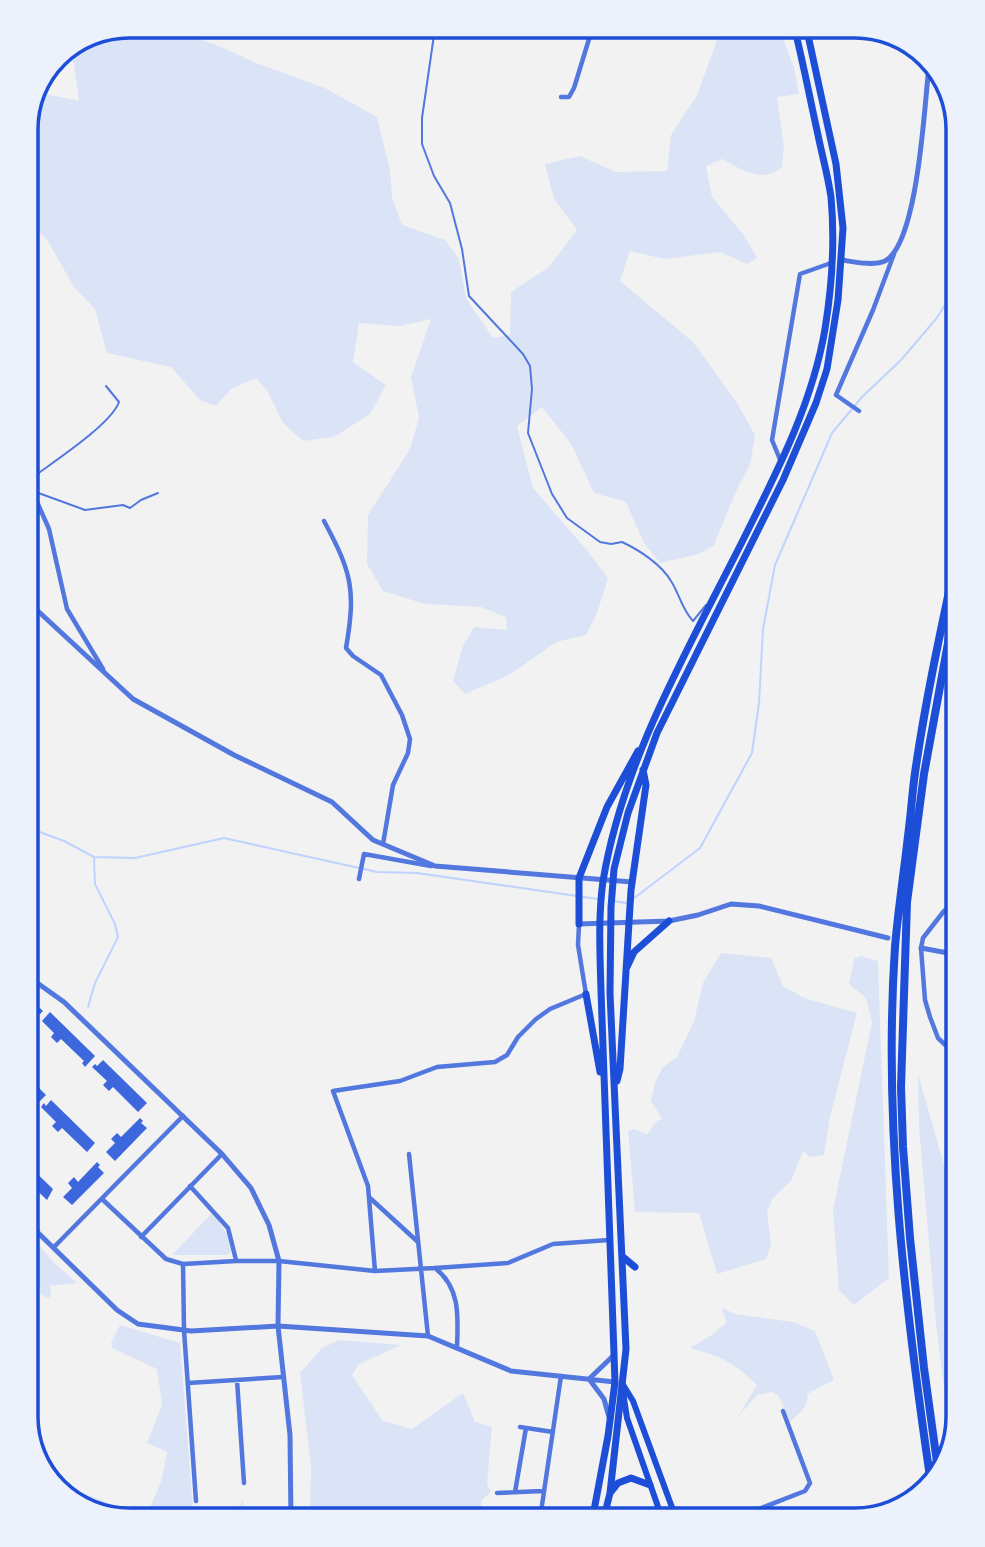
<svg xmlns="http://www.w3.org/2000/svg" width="985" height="1547" font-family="'Varela Round',sans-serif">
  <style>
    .green { fill: #dbe4f7 }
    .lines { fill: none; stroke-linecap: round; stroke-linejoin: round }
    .stream { stroke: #bfd3fe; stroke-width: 2 }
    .building { fill: #3d67dc }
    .service { stroke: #5277de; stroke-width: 2 }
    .minor { stroke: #5277de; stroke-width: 4.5 }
    .tertiary { stroke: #5277de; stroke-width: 5 }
    .secondary { stroke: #1d4ed8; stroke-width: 6 }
    .trunk { stroke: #1d4ed8; stroke-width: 7 }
    .motorway { stroke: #1d4ed8; stroke-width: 8 }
    .rim { fill: none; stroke: #1d4ed8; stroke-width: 3.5 }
  </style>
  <rect width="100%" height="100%" fill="#f2f2f2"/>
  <path class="green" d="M129 26H163L219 46 256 63 325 88 377 117 390 170 392 197 402 225 445 240 459 259 466 298 493 338 510 335 511 292 549 267 577 230 554 199 545 164 580 156 616 172 667 171 671 135 697 95 720 32 716 26H778L794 68 799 94 777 97 784 147 782 167C761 184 743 170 722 159L706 166 712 197 743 234 757 258 747 264 720 252 664 259 630 251 620 281 693 342 737 403 755 435 750 465 738 487 714 545 699 554 660 563 644 543 626 502 594 493 571 444 542 407 517 426 533 488 586 549 608 578 597 613 586 635 556 642 511 674 465 694 453 681 463 646 474 627 507 630 506 617 481 607 425 604 383 591 367 564 368 515 410 449 419 418 411 377 431 319 400 326 359 323 353 362 386 385 370 414 334 437 303 441 283 423 267 390 256 378 231 389 216 406 200 400 171 367 107 353 95 309 74 287 46 238 26 221V123L40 93 79 101 74 64 67 52Z
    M35 920 41 929 37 937 33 939 26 935V923Z
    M721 953 771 958 783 986 804 998 857 1013 830 1117 824 1155 810 1157 803 1151 791 1181 772 1199 767 1212 771 1245 766 1259 717 1274 699 1213 635 1212 628 1131 634 1129 647 1134 657 1121 662 1119 651 1101 655 1082 663 1067 677 1057 694 1021 703 983Z
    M861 956 878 961 889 1278 854 1305 839 1290 833 1210 872 1022 866 998 849 984 854 959Z
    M918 1074 959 1217V1418L951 1443 936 1324 919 1127Z
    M213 1212 228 1236 231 1251 228 1255H172Z
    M26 1229 53 1262 77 1283 50 1286 51 1296 48 1298 34 1290 29 1280 26 1281Z
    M721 1307 735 1314 793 1322 815 1331 834 1380 807 1394C810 1406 798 1414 790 1422L779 1396 772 1392 757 1395 738 1417 757 1385C733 1362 722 1357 690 1348L712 1335 727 1322Z
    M120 1325 180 1343 194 1521H123L72 1504 52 1481 126 1510 135 1505 149 1510 161 1482 167 1452 147 1443 162 1405 157 1369 112 1348 111 1343Z
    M339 1340 401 1345 359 1364 352 1375 383 1421 412 1429 463 1393 475 1422 492 1427 487 1484 491 1492 481 1501V1521H310L311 1466 300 1373 322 1348Z
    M243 1501 246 1516 250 1521H229Z"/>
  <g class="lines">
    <path class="stream" d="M26 827 64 841 94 857 135 858 224 838 359 868
      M364 869 377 872 417 873 577 896
      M583 897 598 899
      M633 899 700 848 752 753 759 703 763 629 775 565 832 433 862 397 901 360 936 319 959 283
      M614 901 626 903
      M88 1007 95 983 118 937 115 924 95 884 94 858"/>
  </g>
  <path class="building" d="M26 995 43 1011 34 1020 26 1012Z
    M50 1012 95 1056 85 1067 82 1063 84 1061 61 1039 57 1043 51 1037 54 1033 42 1021Z
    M103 1060 147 1103 138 1112 113 1087 109 1091 103 1085 107 1081 92 1067 95 1064 97 1066Z
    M26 1075 46 1095 36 1105 33 1102 35 1100 26 1092Z
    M51 1100 95 1143 87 1152 62 1128 58 1132 52 1126 56 1122 41 1107 44 1103 46 1106Z
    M140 1118 143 1121 141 1123 147 1128 115 1161 106 1152 115 1143 111 1139 117 1133 121 1137Z
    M97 1162 100 1165 98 1167 104 1173 72 1205 63 1197 72 1188 68 1183 74 1177 78 1182Z
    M26 1163 53 1189 47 1200 26 1180Z"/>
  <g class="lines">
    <path class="service" d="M435 28 422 118V144L434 176 450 203 462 249 469 296 523 354 530 366 532 389 528 433 552 494 567 518 600 542 611 544 622 542C639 550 661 564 671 581 680 595 681 608 693 621L706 605
      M29 480C50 464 111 425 119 402L106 386
      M33 491 85 510 123 505 130 508 141 500 158 493"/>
    <path class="minor" d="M429 26H439
      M928 76 929 61
      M561 97H569L574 88 593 26
      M859 411 836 395 873 310 894 254
      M781 462 772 440 800 274 831 263
      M26 477 49 529 67 609 103 669
      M324 521C352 573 356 590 346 648L353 656 381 675 402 715 410 739 408 753 393 785 383 844
      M359 879 364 854 431 866
      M959 1058 938 1038 930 1017 925 1000 921 948 923 938 944 911 959 899
      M409 1154 428 1336
      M190 1186 228 1228 236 1260
      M370 1198 418 1242
      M102 1199 166 1259 183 1264 236 1261H279L375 1271 435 1268 508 1263 553 1244 609 1240
      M141 1237 222 1154
      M54 1247 183 1116
      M183 1264 184 1330 196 1501
      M435 1268C461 1288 458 1318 457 1347
      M375 1271 368 1186 333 1091 400 1081 437 1067 495 1062 507 1055 518 1037 536 1019 550 1009 586 994 578 945 579 924
      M237 1380 244 1483
      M188 1383 283 1377
      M520 1427 553 1432
      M515 1492 526 1428
      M497 1493 543 1491
      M541 1512 561 1376
      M728 1521 805 1491 810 1483 783 1411"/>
    <path class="tertiary" d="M842 260C855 262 873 266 885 261 917 244 924 113 928 76L940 74
      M26 600 133 699 234 755 332 802 373 840 435 866 632 882
      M579 924 669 921 698 915 731 904 759 906 888 938
      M921 948 959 955
      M26 975 64 1002 222 1154 251 1188 269 1225 279 1261 278 1326 290 1435 291 1521
      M26 1221 117 1310 138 1324 191 1331 278 1326 428 1336 511 1371 615 1382
      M609 1417 604 1399 589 1379 614 1355"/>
    <path class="secondary" d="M622 1383 633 1401 677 1521
      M623 1392 627 1418 663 1521"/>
    <path class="trunk" d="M579 924V878L607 807 638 751
      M627 967 634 952 669 921
      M586 994 600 1072
      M617 1081 620 1069 631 890 646 785 643 770
      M623 1257 635 1267
      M610 1493 618 1483 631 1478 650 1485
      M592 1521 608 1436 615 1382 601 991C600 955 598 917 603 881 624 755 692 643 748 530 780 466 813 400 825 329 832 286 835 241 831 197 828 176 822 155 818 135 810 99 803 62 794 26
      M603 1521 610 1493 626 1349 610 993 611 907 614 869 628 813 657 733 783 480 816 403 827 369 838 300 843 228 836 164 806 26"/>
    <path class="motorway" d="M939 1477 924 1368 910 1238 903 1147 901 1087 907 902 924 774 959 583
      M931 1484C905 1306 883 1127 895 947 898 910 904 873 908 836 911 815 912 794 915 773 926 696 943 620 959 545"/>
  </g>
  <path d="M0 0H985V1547H0ZM129 38H855A91 91 0 0 1 946 129V1417A91 91 0 0 1 855 1508H129A91 91 0 0 1 38 1417V129A91 91 0 0 1 129 38Z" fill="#edf1fc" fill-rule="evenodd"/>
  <path class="rim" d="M129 38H855A91 91 0 0 1 946 129V1417A91 91 0 0 1 855 1508H129A91 91 0 0 1 38 1417V129A91 91 0 0 1 129 38Z"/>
</svg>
